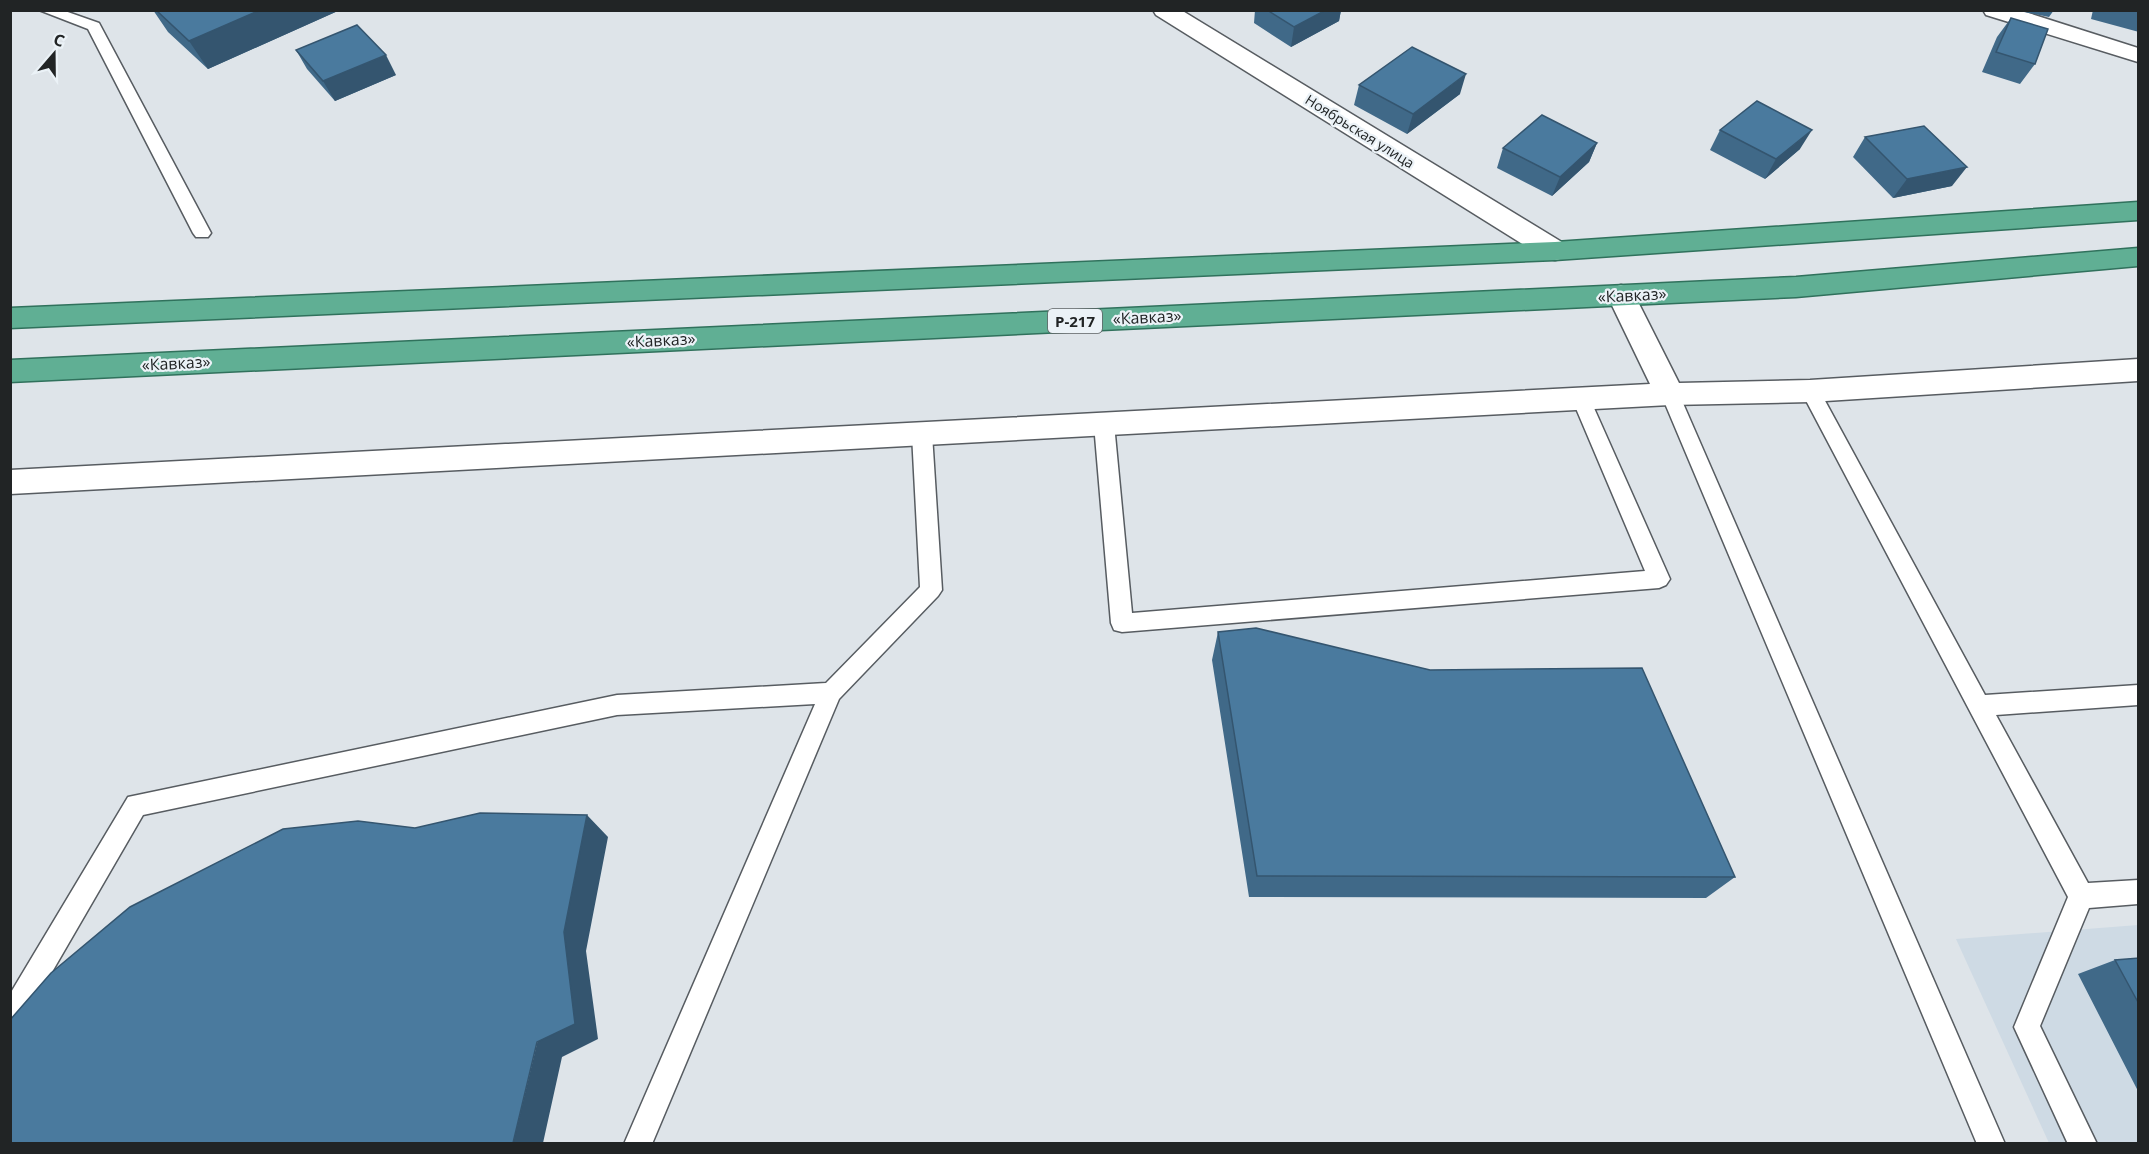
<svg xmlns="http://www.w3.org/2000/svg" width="2149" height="1154" font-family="'Open Sans',sans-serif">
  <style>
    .built { fill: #cedae4 }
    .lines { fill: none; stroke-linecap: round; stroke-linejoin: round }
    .service-casing { stroke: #575c61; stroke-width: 3 }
    .minor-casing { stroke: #575c61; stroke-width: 3 }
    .trunk-casing { stroke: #30715c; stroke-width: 3 }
    .service { fill: #fff; fill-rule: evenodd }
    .minor { fill: #fff; fill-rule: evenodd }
    .trunk { fill: #60af94; fill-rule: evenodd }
    .wall { fill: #406988 }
    .shaded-wall { fill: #34556f }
    .building { fill: #4a7a9e; stroke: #34556f; stroke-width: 1.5 }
    .labels { text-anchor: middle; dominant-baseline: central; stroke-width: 4.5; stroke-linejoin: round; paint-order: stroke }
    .far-street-label { font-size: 14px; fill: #212425; stroke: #ebf2f7 }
    .shield { fill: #ebf2f7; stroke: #5e6264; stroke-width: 1.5 }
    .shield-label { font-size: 15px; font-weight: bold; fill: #212425 }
    .street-label { font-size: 16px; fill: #212425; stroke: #ebf2f7 }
  </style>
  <rect width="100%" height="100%" fill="#dee4e9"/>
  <path class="built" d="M2138 925V1143H2049L1956 939Z"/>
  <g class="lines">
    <g class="service-casing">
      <path id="service" d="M39 10H62L99 23 211 233 208 237H196L193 233 88 29Z
        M1810 384 1817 386 1985 695 2138 685V705L1996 715 2088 883 2138 880V904L2089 908 2040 1026 2097 1144H2068L2014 1027 2068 897 1801 391 1803 386Z
        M1670 387 1677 389 1679 394 2005 1144H1977L1661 394 1663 389Z
        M1581 392 1588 394 1590 399 1670 579 1666 585 1659 588 1122 632 1114 630 1111 623 1094 424 1097 419 1104 417 1111 419 1114 424 1132 613 1645 571 1572 399 1574 394Z
        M922 427 929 429 932 434 942 590 938 596 839 699 652 1144H624L815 704 617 715 143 815 19 1029 10 1033V994L128 797 617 695 826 683 920 587 912 434 915 429Z"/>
    </g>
    <g class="minor-casing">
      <path id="minor" d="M1153 10H1181L1565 244 1569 251 1565 258 1555 260 1545 258 1156 15Z
        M1983 10H2019L2138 48V62L1986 15Z
        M1621 285 1631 288 1679 383 1810 380 2138 359V381L1810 402 1670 405 10 494V470L1650 384 1607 295 1611 288Z"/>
    </g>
    <g class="trunk-casing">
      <path id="trunk" d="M2138 202V220L1555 260 10 328V308L1555 242Z
        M2138 248V266L1796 297 10 382V360L1796 277Z"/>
    </g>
    <use href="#service" class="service"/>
    <use href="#minor" class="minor"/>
    <use href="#trunk" class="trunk"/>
  </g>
  <path class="wall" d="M153 10H340L208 69 168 32Z
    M1255 10H1341L1339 21 1291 47 1254 23Z
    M2014 10H2054L2049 17Z
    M2093 10H2139V32L2091 19Z
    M2011 18 2035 64 2020 84 1982 72 1997 37Z
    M296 50 396 75 335 101 307 69Z
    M1359 85 1460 94 1407 134 1354 105Z
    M1720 130 1800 149 1765 179 1710 150Z
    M1865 137 1952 186 1893 198 1853 157Z
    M1597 143 1589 162 1552 196 1497 168 1503 148Z
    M1218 632 1735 877 1706 898 1249 897 1212 660Z
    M2139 958V1093L2078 974 2115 960Z"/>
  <path class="shaded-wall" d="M260 10H340L208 69 189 41Z
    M1326 10H1341L1339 21 1291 47 1294 27Z
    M386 55 396 75 335 101 323 81Z
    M1466 74 1460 94 1407 134 1413 114Z
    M1812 130 1800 149 1765 179 1776 159Z
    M1597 143 1589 162 1552 196 1560 177Z
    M1967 167 1952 186 1893 198 1907 179Z
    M587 815 608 837 586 951 598 1039 562 1057 543 1143H513L564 932Z"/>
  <path class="building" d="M156 10H260L189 41Z
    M1267 10H1326L1294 27Z
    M2011 18 2048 29 2035 64 1996 52Z
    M357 25 386 55 323 81 296 50Z
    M1412 47 1466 74 1413 114 1359 85Z
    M1757 101 1812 130 1776 159 1720 130Z
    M1542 115 1597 143 1560 177 1503 148Z
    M1924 126 1967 167 1907 179 1865 137Z
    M1256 628 1430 670 1642 668 1735 877 1257 876 1218 632Z
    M480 813 587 815 564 932 575 1024 537 1042 513 1143H10V1020L51 973 130 907 283 829 358 821 415 828Z
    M2139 958V1004L2115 960Z"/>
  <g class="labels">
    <g class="far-street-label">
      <text transform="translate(1360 131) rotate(32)">Ноябрьская улица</text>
    </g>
    <rect class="shield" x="1048" y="309" width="54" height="24" rx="4.5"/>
    <g class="shield-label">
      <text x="1075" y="321">Р-217</text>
    </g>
    <g class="street-label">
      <text transform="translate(1632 295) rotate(-3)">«Кавказ»</text>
      <text transform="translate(1147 317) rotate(-3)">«Кавказ»</text>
      <text transform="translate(661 340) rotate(-3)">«Кавказ»</text>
      <text transform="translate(176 363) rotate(-3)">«Кавказ»</text>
    </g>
  </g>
  <rect width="2149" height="1154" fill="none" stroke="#212425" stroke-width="24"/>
  <g transform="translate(54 54) rotate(20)" stroke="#ebf2f7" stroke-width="4.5" paint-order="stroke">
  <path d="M0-4.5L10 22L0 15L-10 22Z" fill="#212425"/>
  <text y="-9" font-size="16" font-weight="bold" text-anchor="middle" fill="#212425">С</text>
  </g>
</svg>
